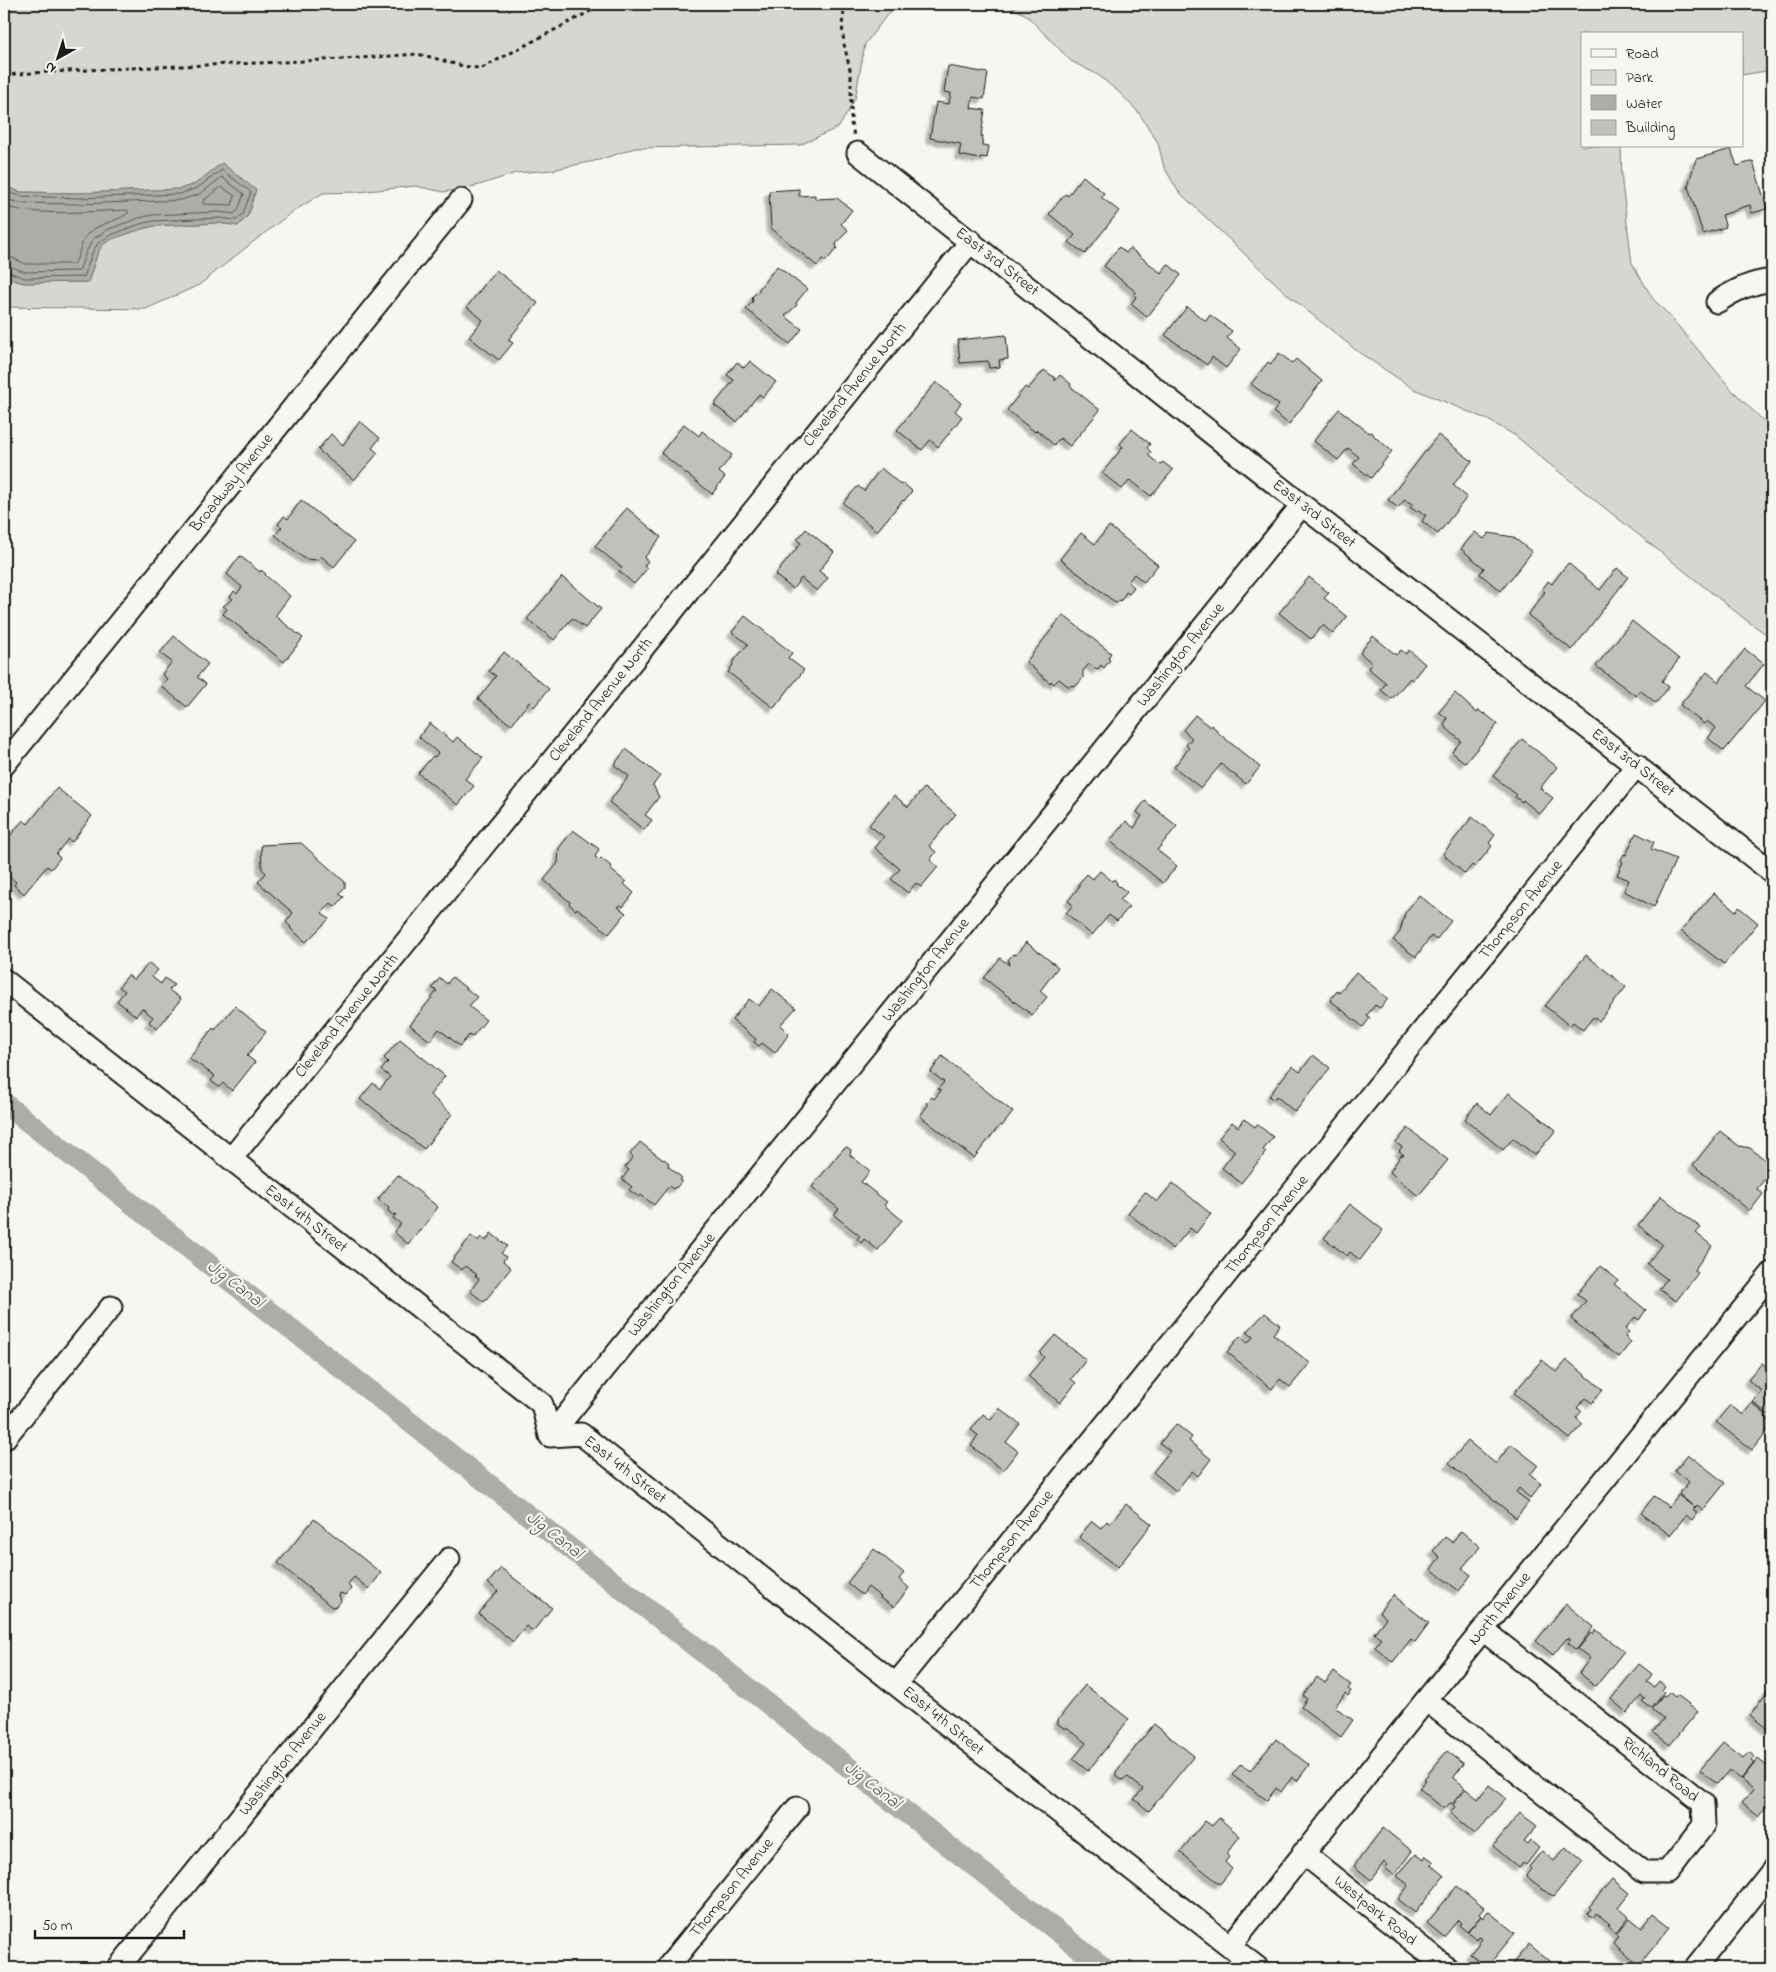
<svg xmlns="http://www.w3.org/2000/svg" width="1776" height="1972" font-family="'Indie Flower',sans-serif">
  <style>
    .green { fill: #d6d6d2; stroke: #797977 }
    .water { fill: #acaca9; stroke: #727271 }
    .lines { fill: none; stroke-linecap: round; stroke-linejoin: round }
    .shore { stroke: #565654; stroke-width: 1 }
    .canal { stroke: #acaca9; stroke-width: 21 }
    .building { fill: #c0c0bd; stroke: #1c1c1c; filter: url(#shadow) }
    .minor-casing { stroke: #1c1c1c; stroke-width: 25 }
    .path { stroke: #1c1c1c; stroke-width: 3; stroke-dasharray: 4 4; stroke-linecap: butt }
    .minor { stroke: #f6f6f2; stroke-width: 21 }
    .labels { text-anchor: middle; dominant-baseline: central; stroke-width: 4.5; stroke-linejoin: round; paint-order: stroke }
    .street-label { font-size: 16px; fill: #1c1c1c; stroke: #f6f6f2 }
    .water-label { font-size: 18px; font-style: italic; fill: #565654; stroke: #f6f6f2 }
  </style>
  <defs>
    <filter id="shadow"><feDropShadow dx="-4.5" dy="4.5" stdDeviation="1" flood-color="#0004"/></filter>
  </defs>
  <rect width="100%" height="100%" fill="#f6f6f2"/>
  <filter id="ink" filterUnits="userSpaceOnUse"><feTurbulence type="fractalNoise" baseFrequency=".02" numOctaves="2"/><feDisplacementMap in="SourceGraphic" scale="10" xChannelSelector="R" yChannelSelector="G"/><feConvolveMatrix kernelMatrix="1 2 1 2 8 2 1 2 1" color-interpolation-filters="sRGB"/></filter>
  <g filter="url(#ink)">
    <path class="green" d="M4 4H903L887 15 865 44 855 99 839 127 800 145 635 148 599 160 552 170 516 173 476 186 444 192 415 186 358 192 323 193 291 213 253 242 199 285 146 309 4 307V274L13 280 24 283 88 282 97 255 102 245 112 239 141 229 154 226 218 223 238 226 247 217 252 207 222 163 195 184 180 189 78 193 20 192 4 186Z
      M1006 4H1772V70L1742 75V34H1582V146H1621L1622 183 1632 263 1653 299 1668 314 1733 391 1772 429V634H1766L1746 620 1543 459 1516 436 1488 420 1414 389 1357 351 1288 295 1178 191 1164 167 1158 143 1139 113 1121 94 1098 75 1071 61 1026 15Z"/>
    <path class="water" d="M222 163 256 190 247 217 238 226 218 223 154 226 142 229 112 239 102 245 97 255 88 282 24 283 13 280 4 274V186L20 192 78 193 180 189 195 184Z"/>
    <g class="lines">
      <path class="shore" d="M222 187 235 196 232 205 203 204V201Z
        M4 191 20 196 78 198 180 194 197 188 222 170 251 192 243 214 236 220 218 218 153 221 140 224 111 235 98 243 92 253 84 277 24 278 4 270
        M4 198 19 203 77 204 181 200 200 194 222 177 244 194 238 210 234 214 218 212 152 215 139 218 109 229 93 239 87 250 79 271 25 272 4 264
        M4 206C36 217 92 211 127 210L129 212C121 221 101 222 90 232 80 240 81 254 74 264H26L12 258 4 257"/>
      <path class="canal" d="M4 1103 1104 1968"/>
    </g>
    <path class="building" d="M948 66 988 73 984 99 973 97 971 108 985 110 981 136H983L982 145 989 146 987 158 980 157V159L959 155 961 144 930 138 936 102 949 104 951 93 944 92Z
      M1731 149 1737 166 1753 161 1767 209 1752 213 1750 205 1737 209V210L1722 215 1726 227 1703 234 1688 186 1696 159Z
      M1083 176 1104 193 1101 197 1119 211 1085 254 1069 242 1075 235 1049 214 1065 194 1068 196Z
      M799 189V196L815 195V199L837 198 852 210 841 224 848 230 836 244 837 248 827 260 825 261 822 259 817 266 771 228 769 191Z
      M1119 247 1126 253 1130 248 1161 273 1168 264 1181 275 1147 317 1131 304 1136 297 1134 295 1136 292 1104 266Z
      M777 266 807 289 796 303 797 305 785 316 802 329 790 344 746 309 753 301 752 297 756 293 759 292V289Z
      M496 270 538 303 508 340 513 343 499 360 469 337 483 320 467 307Z
      M1187 307 1206 321 1210 315 1232 331 1227 338 1241 349 1226 368 1212 357 1207 365 1165 335Z
      M1006 335 1008 359 999 360 1000 367 989 368 988 361 960 363 958 340Z
      M1279 353 1292 363 1296 359 1322 381 1289 424 1273 412 1279 405 1251 384 1268 362 1271 364Z
      M750 361 776 382 763 397 759 394 737 422 714 405 734 380 727 375 737 362 744 368Z
      M1044 370 1055 378V381L1060 375 1071 384 1070 386 1100 410 1070 446 1060 438 1054 445 1037 430 1035 432 1007 410 1025 387 1028 389Z
      M936 382 961 403 955 411 962 417 938 447 930 440 922 450 897 430Z
      M1339 409 1369 433 1372 432 1375 437 1392 451 1371 478 1353 464 1359 457 1348 448 1338 460 1314 441Z
      M360 421 380 438 372 448 378 453 354 480 318 450 331 434 343 445Z
      M684 424 699 436 702 431 732 455 719 472 725 477 712 494 661 453Z
      M1132 429 1150 444 1147 448 1151 452 1148 455 1160 465 1163 462 1173 470 1151 496 1130 480 1122 489 1102 473 1123 447 1120 444Z
      M1438 435 1472 461 1453 485 1467 497 1438 534 1422 521 1426 515H1424L1419 510 1417 512 1410 507 1413 504 1406 501 1405 499 1398 508 1388 500Z
      M881 468 901 485 903 483 912 491 904 501 903 500 877 531 843 503 858 486 864 491Z
      M301 500 354 542 334 567 321 556 318 560 305 559 275 535 282 527 278 524 284 516 288 519Z
      M627 508 661 537 644 558 648 561 644 566 647 569 634 584 619 571 622 568 595 546Z
      M1109 526 1158 565 1144 582 1134 574 1128 582 1134 587 1129 594 1126 592 1121 601 1120 600 1116 603 1060 559 1081 533 1095 544Z
      M806 529 834 552 819 571 828 578 817 591 801 578 793 589 775 575 801 543 797 540Z
      M1475 532 1484 539 1489 533 1513 537 1532 552 1501 591 1480 574 1484 568 1461 549Z
      M240 556 260 572 261 570 266 574 265 575 290 596 275 616 303 638 284 662 223 614 227 609 223 606 233 599 230 597 234 591 237 594 242 587 227 574Z
      M1568 563 1600 590 1617 568 1628 577 1572 650 1528 615 1545 592 1542 590 1548 581 1552 584Z
      M562 577 601 609 585 628 572 618 554 640 527 619Z
      M1309 577 1329 593 1324 598 1347 617 1333 634 1323 625 1311 639 1279 613Z
      M1063 615 1111 653 1108 658 1110 660 1104 668 1101 665 1097 670 1089 664 1083 671V678L1077 685 1068 686 1059 679 1054 684 1051 681 1050 683 1026 662Z
      M745 616 792 653 788 658 804 670 774 708 728 672 733 665 732 663 748 644 732 632Z
      M1632 621 1679 659 1662 681 1669 687 1656 703 1640 690 1636 696 1596 666Z
      M174 636 208 664 197 677 206 684 187 707 161 686 167 679 162 674 172 662 160 653Z
      M1373 636 1396 655 1401 650 1406 654 1409 650 1425 664 1412 680 1410 678 1392 699 1381 690 1386 683 1368 668 1372 663 1360 653Z
      M1745 649 1764 664 1746 686 1765 701 1724 751 1708 738 1716 728 1707 721 1704 724 1680 705 1707 672 1719 682Z
      M504 652 549 689 534 707 529 702 511 725 478 699 496 676 489 671Z
      M1455 693 1477 713 1479 710 1483 714 1484 713 1498 724 1465 763 1452 752 1461 741 1444 726 1447 718 1439 712Z
      M1195 715 1210 727 1211 725 1217 730 1216 731 1260 767 1246 784 1221 764 1201 788 1174 767 1189 748 1186 745 1192 738 1183 730Z
      M430 723 453 742 457 737 483 758 465 779 474 786 458 805 418 773 433 756 435 757 438 753 419 737Z
      M1522 739 1557 767 1540 788 1553 798 1540 814 1523 800 1522 802 1515 797 1517 795 1493 776Z
      M626 749 660 776 653 785 659 797 645 815 652 820 644 830 609 802 629 776 614 765Z
      M57 788 92 816 72 842 68 839 56 854 60 858 51 869 47 866 24 894 14 885 16 882 4 872V854L10 846 5 842 23 820 28 824Z
      M924 788 956 814 929 846 936 852 930 860 938 867 921 887 916 883 908 893 891 879 900 869 875 848 884 837 869 825 894 795 908 807Z
      M1145 801 1177 826 1157 850 1177 866 1163 883 1110 841 1126 821 1134 828 1142 816 1137 812Z
      M1472 817 1495 835 1489 843 1492 846 1475 867 1472 865 1465 874 1443 854Z
      M573 830 599 849 595 857 599 860 601 858 612 867 610 869 626 882 624 884 634 893 623 907 621 905 618 907 626 913 609 934 577 908 576 910 569 904 570 902 544 880 558 863 559 848Z
      M1636 833 1654 842 1651 849 1676 859 1654 907 1624 891 1629 880 1617 875 1623 862 1621 860 1624 854 1626 855Z
      M301 843 345 882V887L339 894 344 897 335 907 331 903 322 913 329 919 306 942 290 928 291 927 286 922 293 913 258 882 266 873 262 869 261 845Z
      M1100 871 1112 881 1114 879 1117 883 1116 884 1127 892 1120 900 1129 907 1117 921 1109 915 1092 935 1066 913 1073 905 1068 901 1079 887V883L1087 874 1093 879Z
      M1714 893 1736 911 1739 907 1758 923 1724 964 1681 931Z
      M1419 895 1451 921 1436 940 1431 936 1416 957 1393 940 1400 932 1405 913Z
      M1026 942 1058 967 1040 991 1047 997 1032 1015 984 978 1000 958 1009 965 1008 960 1013 954 1016 955Z
      M1586 955 1626 987 1599 1021 1593 1017 1583 1030 1573 1022 1570 1026 1545 1006Z
      M149 963 158 970 152 977 161 984 165 978 174 985 169 990 181 999 157 1029 149 1022 153 1017 142 1008 136 1016 117 1001 125 991 119 987 128 975 134 980Z
      M1356 972 1388 999 1380 1008 1375 1005 1367 1015 1370 1018 1363 1027 1330 1000 1337 991 1339 993Z
      M452 977 477 997 469 1006 486 1020 472 1037 469 1035 460 1046 439 1029 430 1041 410 1025 437 991 432 988 438 980 440 978 447 984Z
      M772 989 796 1008 780 1025 789 1034 775 1053 762 1043 759 1046 754 1042 756 1039 732 1020 749 999 759 1006Z
      M235 1006 266 1032 247 1056 255 1062 232 1091 223 1083 219 1087 211 1081 215 1076 189 1058 213 1028 215 1030Z
      M400 1039 445 1076 430 1095 452 1114 424 1149 368 1104 367 1105 360 1099 373 1083 380 1089 390 1077 381 1070 388 1062 384 1058Z
      M1313 1055 1330 1068 1295 1112 1276 1096 1273 1100 1269 1096 1292 1066 1300 1072Z
      M942 1056 1013 1112 1002 1126 1000 1125 974 1158 920 1116 928 1105 926 1103 932 1097 934 1099 941 1091 938 1089 944 1082 931 1072Z
      M1509 1093 1556 1130 1535 1155 1513 1138 1503 1150 1465 1119 1477 1103 1491 1115Z
      M1244 1119 1255 1127 1257 1124 1273 1137 1263 1150 1266 1152 1241 1183 1222 1168 1235 1151 1219 1138 1232 1122 1238 1127Z
      M1408 1128 1448 1160 1418 1196 1390 1172 1401 1155H1404L1399 1151 1402 1147 1396 1143Z
      M1720 1131 1739 1146 1750 1148 1772 1165V1169L1757 1189 1763 1194 1750 1211 1693 1165Z
      M640 1142 663 1160 664 1159 669 1163 668 1166 682 1178 680 1180 682 1181 676 1188 675 1187 673 1189 669 1186 654 1205 641 1195 639 1197 629 1190 632 1187 622 1179 629 1170 625 1167 633 1157 630 1154Z
      M847 1147 851 1150 850 1155 870 1171 861 1182 887 1202 884 1205 902 1220 878 1250 864 1239 861 1243 857 1239 860 1236 834 1215 839 1209 812 1187 843 1149Z
      M398 1175 438 1207 421 1231 420 1230 408 1244 394 1232 401 1224 393 1218 396 1214 393 1215 388 1211 389 1208 378 1199Z
      M1173 1183 1211 1214 1196 1233 1190 1228 1173 1249 1128 1213 1145 1192 1157 1202Z
      M1661 1196 1701 1228 1696 1233 1712 1246 1694 1270 1698 1273 1676 1301 1659 1289 1667 1279 1647 1264 1662 1244 1638 1225Z
      M1350 1204 1383 1230 1360 1260 1350 1252 1347 1256 1324 1238Z
      M491 1233 507 1246 501 1253 506 1257 503 1261 511 1268 484 1302 470 1291 479 1279 475 1276 477 1275 465 1266 462 1270 451 1262 471 1236 478 1241 481 1237 486 1241Z
      M1600 1266 1618 1280 1614 1284 1646 1310 1639 1320 1635 1317 1625 1329 1629 1332 1625 1337 1631 1342 1619 1357 1571 1319 1586 1301 1577 1294Z
      M1265 1313 1280 1325 1273 1334 1310 1363 1290 1387 1280 1379 1272 1389 1227 1352 1240 1336 1248 1343 1253 1337 1247 1332Z
      M1055 1335 1086 1360 1071 1379 1076 1383 1060 1403 1028 1376 1044 1357 1040 1353Z
      M1542 1360 1557 1372 1567 1360 1603 1390 1592 1403 1586 1398 1577 1408 1582 1411 1576 1418 1583 1424 1570 1439 1514 1393Z
      M1762 1363 1772 1371V1418L1753 1402 1762 1391 1748 1380Z
      M1752 1403 1766 1415 1765 1417 1772 1425 1752 1450 1716 1422 1730 1405 1743 1415Z
      M999 1408 1020 1424 1006 1442 1018 1451 1003 1470 971 1446 978 1435 971 1430 983 1414 991 1420Z
      M1176 1424 1192 1437 1189 1441 1211 1459 1198 1476 1192 1471 1176 1491 1153 1472 1170 1451 1160 1443Z
      M1468 1441 1496 1464 1511 1444 1538 1465 1530 1475 1541 1484 1530 1498 1519 1488 1516 1492 1529 1502 1516 1518 1449 1463Z
      M1688 1454 1725 1483 1703 1510 1697 1505 1695 1508 1679 1494 1689 1482 1675 1471Z
      M1678 1495 1695 1508 1693 1510 1697 1513 1692 1520 1686 1515 1670 1535 1641 1513 1654 1496 1669 1507Z
      M1126 1504 1152 1524 1118 1567 1079 1537 1092 1521 1101 1528 1107 1521 1110 1524Z
      M314 1519 381 1573 369 1589 354 1577 348 1584 351 1589 346 1595 340 1593 339 1595 341 1601 337 1606 332 1607 278 1563Z
      M1461 1531 1480 1547 1462 1568 1471 1575 1459 1591 1431 1569 1440 1557 1433 1551 1445 1537 1452 1542Z
      M874 1549 904 1573 899 1579 909 1588 894 1607 880 1598 881 1597 868 1587 862 1595 847 1583Z
      M501 1568 552 1608 533 1631 526 1626 513 1642 479 1614 486 1604 498 1591 488 1583Z
      M1393 1595 1429 1623 1415 1642 1411 1639 1393 1662 1375 1647 1381 1638 1374 1633 1386 1618 1379 1612Z
      M1566 1604 1594 1627 1576 1650 1568 1643 1570 1640 1567 1638 1553 1655 1536 1641Z
      M1596 1630 1624 1651 1596 1686 1579 1673 1590 1658 1578 1649 1591 1633 1593 1634Z
      M1639 1664 1652 1674 1647 1682 1654 1687 1659 1681 1665 1686 1662 1690 1664 1692 1651 1708 1642 1701 1645 1699 1641 1696 1627 1713 1611 1699Z
      M1334 1672 1351 1685 1348 1689 1351 1691 1348 1696 1345 1693 1335 1707 1353 1720 1341 1737 1301 1707 1307 1699 1303 1696 1317 1677 1325 1683Z
      M1772 1684V1733L1750 1715Z
      M1085 1685 1129 1719 1088 1771 1073 1759 1086 1743 1068 1728H1064L1058 1724V1720Z
      M1669 1692 1675 1697 1677 1695 1698 1711 1670 1745 1653 1732 1664 1719 1652 1709 1663 1695 1665 1696Z
      M1154 1724 1194 1756 1149 1811 1134 1799 1143 1789 1128 1777 1121 1780 1116 1776V1772Z
      M1276 1739 1309 1765 1297 1781 1292 1777 1281 1792 1276 1788 1267 1800 1232 1775 1241 1764 1250 1771Z
      M1723 1742 1743 1758 1749 1752 1755 1757 1751 1761 1754 1763 1741 1779 1729 1770 1717 1784 1700 1770Z
      M1447 1751 1464 1764 1453 1778 1465 1788 1452 1804 1450 1803 1444 1809 1419 1788 1426 1780 1424 1779Z
      M1758 1759 1767 1766 1768 1764 1772 1767V1801L1759 1817 1742 1803 1754 1789 1742 1779Z
      M1489 1785 1506 1798 1475 1834 1450 1813 1455 1807 1453 1805 1466 1789 1478 1799Z
      M1520 1813 1537 1826 1524 1842 1528 1845 1531 1841 1539 1848 1526 1865 1523 1863 1519 1868 1493 1846Z
      M1219 1818 1240 1836 1226 1854 1229 1857 1225 1862 1232 1869 1220 1884 1180 1852 1205 1821 1212 1826Z
      M1383 1828 1412 1851 1394 1875 1385 1868 1388 1865 1384 1862 1371 1880 1354 1866Z
      M1566 1847 1583 1861 1553 1897 1526 1876 1531 1869 1529 1867 1542 1851 1554 1861Z
      M1416 1854 1424 1860 1426 1856 1434 1862 1431 1865 1444 1876 1415 1913 1398 1899 1409 1885 1397 1876Z
      M1612 1879 1629 1893 1618 1907 1629 1917 1616 1933 1608 1926 1610 1924 1596 1913 1593 1918 1588 1913 1591 1909 1589 1907Z
      M1457 1886 1484 1908 1479 1914 1481 1916 1467 1932 1459 1925 1461 1923 1458 1920 1444 1937 1427 1923Z
      M1488 1911 1515 1933 1486 1968 1470 1954 1482 1939 1479 1936 1476 1939 1468 1932 1481 1916 1483 1918Z
      M1653 1914 1670 1927 1639 1965 1613 1943 1618 1936 1616 1934 1630 1918 1642 1928Z
      M1529 1944 1555 1966 1554 1968H1509Z"/>
    <g class="lines">
      <g class="minor-casing">
        <path id="minor" d="M858 153 1302 505 1772 872
          M1717 302C1735 290 1750 283 1772 280
          M4 765 461 200
          M4 980 542 1404 550 1436 581 1434 918 1702 1258 1968
          M231 1159 971 241
          M550 1436 1302 505
          M4 1439 111 1307
          M896 1684 1637 765
          M1426 1700 1644 1872H1667L1704 1825 1703 1803 1483 1630
          M1303 1853 1447 1968
          M1230 1946 1426 1700 1772 1273
          M118 1968 449 1559
          M667 1968 797 1808
          M1695 1968 1772 1871"/>
      </g>
      <path class="path" d="M84 4H113
        M845 4 842 25 844 44 851 74V123L854 135
        M4 75C141 65 279 65 417 54 439 58 460 68 482 68L604 4"/>
      <use href="#minor" class="minor"/>
    </g>
  </g>
  <g class="labels">
    <g class="street-label">
      <text transform="translate(997 262) rotate(38)">East 3rd Street</text>
      <text transform="translate(855 385) rotate(-51)">Cleveland Avenue North</text>
      <text transform="translate(232 483) rotate(-51)">Broadway Avenue</text>
      <text transform="translate(1314 514) rotate(38)">East 3rd Street</text>
      <text transform="translate(1181 655) rotate(-51)">Washington Avenue</text>
      <text transform="translate(601 700) rotate(-51)">Cleveland Avenue North</text>
      <text transform="translate(1633 763) rotate(38)">East 3rd Street</text>
      <text transform="translate(1521 910) rotate(-51)">Thompson Avenue</text>
      <text transform="translate(926 970) rotate(-51)">Washington Avenue</text>
      <text transform="translate(347 1016) rotate(-51)">Cleveland Avenue North</text>
      <text transform="translate(306 1219) rotate(38)">East 4th Street</text>
      <text transform="translate(1267 1225) rotate(-51)">Thompson Avenue</text>
      <text transform="translate(672 1285) rotate(-51)">Washington Avenue</text>
      <text transform="translate(625 1470) rotate(38)">East 4th Street</text>
      <text transform="translate(1012 1540) rotate(-51)">Thompson Avenue</text>
      <text transform="translate(1500 1609) rotate(-51)">North Avenue</text>
      <text transform="translate(943 1721) rotate(39)">East 4th Street</text>
      <text transform="translate(283 1764) rotate(-51)">Washington Avenue</text>
      <text transform="translate(1660 1770) rotate(39)">Richland Road</text>
      <text transform="translate(732 1888) rotate(-51)">Thompson Avenue</text>
      <text transform="translate(1375 1911) rotate(39)">Westpark Road</text>
    </g>
    <g class="water-label">
      <text transform="translate(235 1285) rotate(38)">Jig Canal</text>
      <text transform="translate(554 1536) rotate(38)">Jig Canal</text>
      <text transform="translate(872 1786) rotate(38)">Jig Canal</text>
    </g>
  </g>
  <rect width="1776" height="1972" fill="none" stroke="#f6f6f2" stroke-width="20"/>
  <rect x="10" y="10" width="1756" height="1952" fill="none" stroke="#1c1c1c" stroke-width="2" filter="url(#ink)"/>
  <rect x="1581" y="32" width="162" height="115" fill="#f6f6f2" stroke="#9f9f9c"/>
  <rect x="1591" y="49" width="25" height="8" fill="#f6f6f2" stroke="#9f9f9c"/>
  <text x="1626" y="58" font-size="15" fill="#1c1c1c">Road</text>
  <rect x="1591" y="70" width="25" height="15" fill="#d6d6d2" stroke="#9f9f9c"/>
  <text x="1626" y="82" font-size="15" fill="#1c1c1c">Park</text>
  <rect x="1591" y="95" width="25" height="15" fill="#acaca9" stroke="#9f9f9c"/>
  <text x="1626" y="108" font-size="15" fill="#1c1c1c">Water</text>
  <rect x="1591" y="120" width="25" height="15" fill="#c0c0bd" stroke="#9f9f9c"/>
  <text x="1626" y="132" font-size="15" fill="#1c1c1c">Building</text>
  <g transform="translate(58 58) rotate(219)" stroke="#f6f6f2" stroke-width="4" paint-order="stroke">
  <path d="M0-4L9 19L0 12L-9 19Z" fill="#1c1c1c"/>
  <text y="-8" font-size="14" font-weight="bold" text-anchor="middle" fill="#1c1c1c">N</text>
  </g>
  <path d="M35 1930v8h149v-8" fill="none" stroke="#1c1c1c" stroke-width="2.5"/>
  <text x="42" y="1930" font-size="15" fill="#1c1c1c" stroke="#f6f6f2" stroke-width="4" paint-order="stroke">50 m</text>
</svg>
